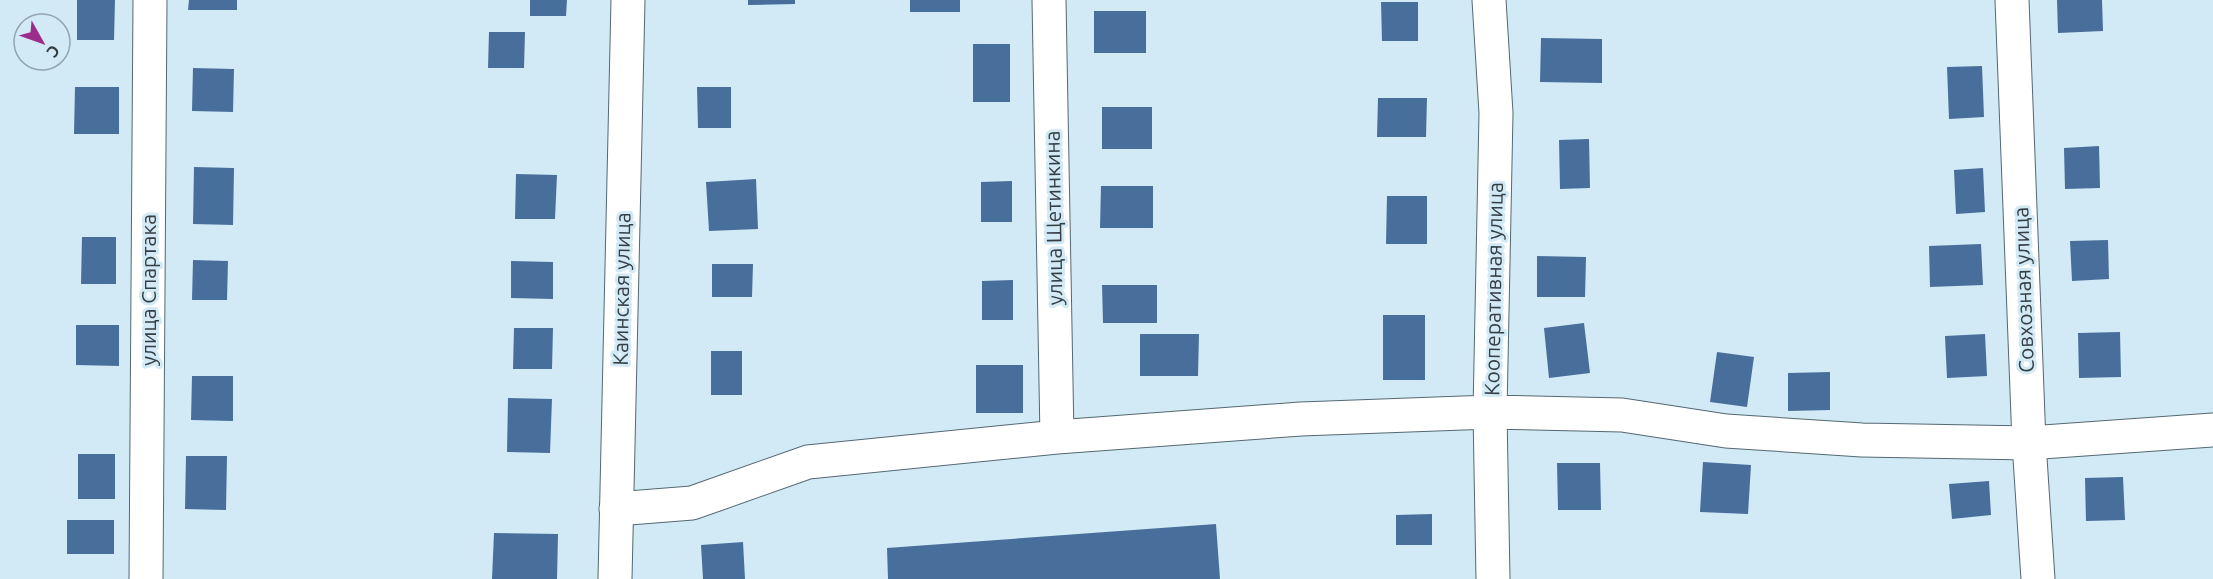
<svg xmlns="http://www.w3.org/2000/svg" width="2213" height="579" font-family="Ubuntu,sans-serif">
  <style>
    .building { fill: #486f9b }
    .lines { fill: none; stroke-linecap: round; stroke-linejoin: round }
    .minor-casing { stroke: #546873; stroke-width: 35 }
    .secondary-casing { stroke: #546873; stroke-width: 35 }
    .minor { stroke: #fff; stroke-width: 33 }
    .secondary { stroke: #fff; stroke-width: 33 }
    .labels { text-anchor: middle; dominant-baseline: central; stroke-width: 6; stroke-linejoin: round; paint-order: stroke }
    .street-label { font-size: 21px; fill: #353e43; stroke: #d2e9f6 }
  </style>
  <rect width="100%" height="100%" fill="#d2e9f6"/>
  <path class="building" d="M77 0H115L114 40H77Z
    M189 0H237V10H188Z
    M530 0H567L566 16H530Z
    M748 0H795V4L748 5Z
    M910 0H960V12H910Z
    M2057 0H2102L2103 31 2058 33Z
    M1381 2H1418V41H1382Z
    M1094 11H1146V53H1094Z
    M489 32H525L524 68H488Z
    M1541 38 1602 39V83L1540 82Z
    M973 44H1010V102H973Z
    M1982 66 1984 117 1949 119 1947 67Z
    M193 68 234 69 233 112 192 111Z
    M75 87H119V134H74Z
    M697 87H731V128H698Z
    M1378 98H1427L1426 137H1377Z
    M1102 107H1152V149H1102Z
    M1589 139 1590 188 1560 189 1559 140Z
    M2099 146 2100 188 2065 189 2064 148Z
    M194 167 234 168 233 225 193 224Z
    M1983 168 1985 212 1956 214 1954 170Z
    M516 174 557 175 555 219H515Z
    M756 179 758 229 709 231 706 182Z
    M1012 181V222H981V182Z
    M1101 186H1153V228H1100Z
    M1387 196H1427V244H1386Z
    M82 237H116V284H81Z
    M2108 240 2109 279 2072 281 2070 241Z
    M1981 244 1983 285 1930 287 1929 246Z
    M1537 256 1586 257 1585 297H1537Z
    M193 260 228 261 227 300H192Z
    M511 261 553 262V299L511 298Z
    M712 264H753L752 297H712Z
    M1013 280V320H982V281Z
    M1102 285H1157V323H1103Z
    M1383 315H1425V380H1383Z
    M1584 323 1590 373 1549 378 1544 328Z
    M76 325H119V366L76 365Z
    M514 328H553L552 369H513Z
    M2120 332 2121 377 2079 378 2078 333Z
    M1140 334H1199L1198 376H1140Z
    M1985 334 1987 376 1947 378 1945 336Z
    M711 351H742V395H711Z
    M1717 352 1754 357 1747 407 1710 402Z
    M976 365H1023V413H976Z
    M1830 372V410L1788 411V373Z
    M192 376H233V421L191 420Z
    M508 398 552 399 550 453 507 452Z
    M78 454H115V499H78Z
    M186 456H227L226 510 185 509Z
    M1703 462 1751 465 1748 514 1700 512Z
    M1557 463H1600L1601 510H1558Z
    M2123 477 2125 520 2086 521 2085 478Z
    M1989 481 1991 515 1952 519 1949 484Z
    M1432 514V545H1396V515Z
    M67 520H114V554H67Z
    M1216 524 1220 579H888L887 548Z
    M494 533 558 534 557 579H492Z
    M743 542 745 579H703L701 545Z"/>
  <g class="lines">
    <g class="minor-casing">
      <path id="minor" d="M1049 0 1057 437
        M1489 0 1496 113 1490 412 1493 579
        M2012 0 2029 443 2038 579
        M616 509 692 503 808 462 1057 437 1301 419 1490 412 1622 415 1726 431 1862 440 2029 443 2213 430
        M146 579 150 0"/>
    </g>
    <g class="secondary-casing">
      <path id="secondary" d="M615 579 628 0"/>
    </g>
    <use href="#minor" class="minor"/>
    <use href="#secondary" class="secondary"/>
  </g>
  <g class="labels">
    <g class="street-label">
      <text transform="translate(1053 218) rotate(-91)">улица Щетинкина</text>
      <text transform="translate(621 289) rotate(-89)">Каинская улица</text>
      <text transform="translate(1493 289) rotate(-89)">Кооперативная улица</text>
      <text transform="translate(148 290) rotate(-90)">улица Спартака</text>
      <text transform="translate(2023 290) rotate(-92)">Совхозная улица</text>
    </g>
  </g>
  <g transform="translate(42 42) rotate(130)"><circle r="28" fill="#d2e9f6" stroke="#93a5ae" stroke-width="1.5"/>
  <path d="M0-4.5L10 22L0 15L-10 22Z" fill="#9c2d8c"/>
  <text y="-9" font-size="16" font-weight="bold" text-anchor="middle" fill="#353e43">С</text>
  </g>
</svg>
